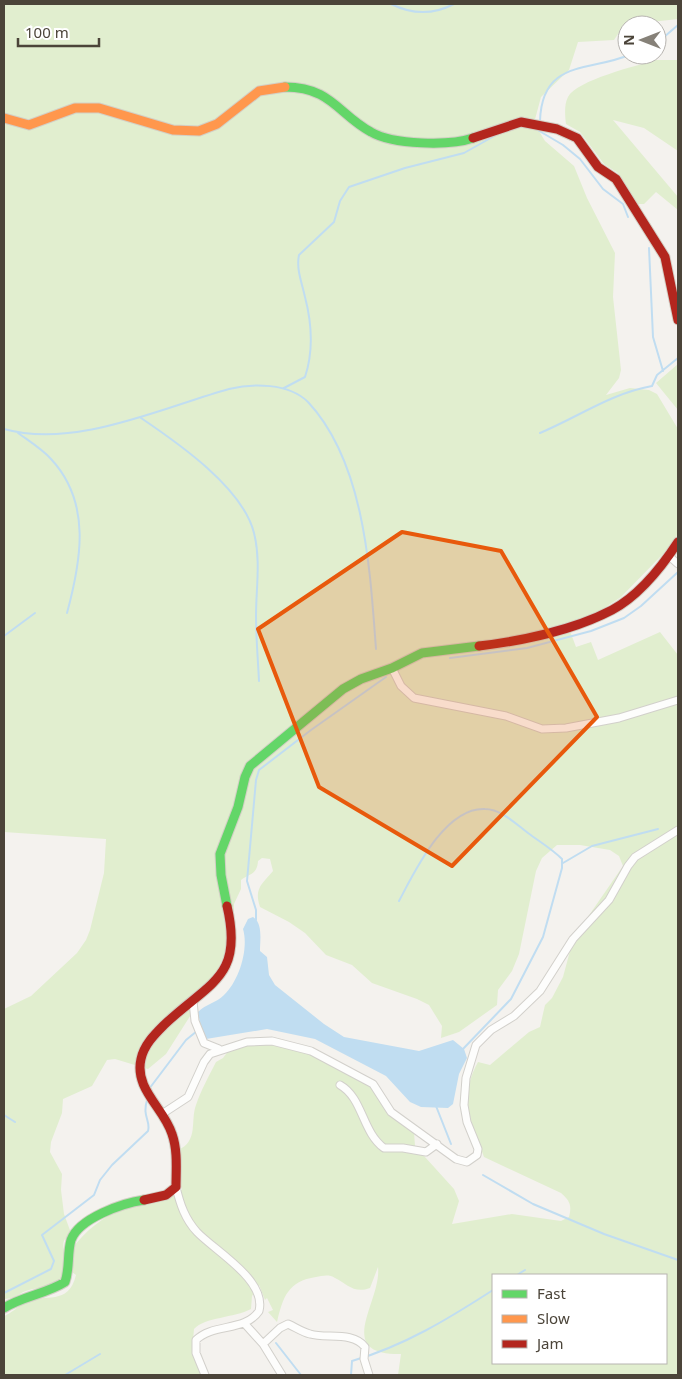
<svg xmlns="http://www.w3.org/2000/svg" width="682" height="1379" font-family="'Noto Sans',sans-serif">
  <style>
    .green { fill: #e1eecf; fill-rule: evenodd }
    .water { fill: #c0ddf1 }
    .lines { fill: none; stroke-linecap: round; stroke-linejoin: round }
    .stream { stroke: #c0ddf1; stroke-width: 2 }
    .street-casing { stroke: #d2d0cb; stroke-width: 9 }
    .fast-casing { stroke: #d3cfc5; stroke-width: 11 }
    .slow-casing { stroke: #d3cfc5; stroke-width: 11 }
    .jam-casing { stroke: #d3cfc5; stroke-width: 11 }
    .street { stroke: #fdfdfc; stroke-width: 7 }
    .fast { stroke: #63d668; stroke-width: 9 }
    .slow { stroke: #ff974d; stroke-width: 9 }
    .jam { stroke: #b3261e; stroke-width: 9 }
    .marked { fill: #e8590c; fill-opacity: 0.2; stroke: #e8590c; stroke-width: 4; stroke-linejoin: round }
  </style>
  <rect width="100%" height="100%" fill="#f4f2ee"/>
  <path class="green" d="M4 4H678V19L624 25 614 40 578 42 569 70 541 97 534 123 545 141 574 166 587 198 615 253 613 297 621 370 619 378 606 395 630 388 649 390 657 394 678 429V534L663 554 621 597 595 614 567 623 576 647 591 642 598 660 660 632 678 655V1375H398L401 1354C332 1355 382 1302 378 1267L370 1288C354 1294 347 1284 335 1278 329 1274 322 1276 316 1277 288 1281 283 1297 277 1322L268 1312 273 1310 267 1298 265 1300 259 1285 252 1296 251 1309C234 1318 205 1317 194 1329L192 1353 202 1375H4V1316C12 1313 17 1307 24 1303 46 1292 68 1307 76 1275L72 1272V1249C99 1212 139 1199 182 1190L179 1179 178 1150C199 1141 190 1121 196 1105 201 1090 209 1076 216 1062L223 1058 235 1042 268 1038 299 1045 341 1063 373 1083 385 1108 414 1132 415 1146 454 1189 459 1201 452 1224 512 1214 561 1221 569 1217C572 1205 570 1201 561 1193L484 1157C471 1121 458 1098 478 1062L490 1065 529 1032 540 1027 545 1005 552 998 563 977 570 951 583 924 623 866 619 856 610 850 580 845H557L542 858 536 871 519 954 512 971 498 990 497 1005 459 1032 441 1038 442 1026 429 1005 417 999 372 983 352 965 326 955 305 933 289 922 260 907C254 889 261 885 273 871L270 859 262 858 258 861C257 875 250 873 241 880V889L234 904V947L222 960 213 980 166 1054 148 1069 115 1059 107 1060 92 1086 63 1099 62 1113 51 1142 50 1152 62 1174 61 1190 64 1214 71 1233C69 1235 67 1236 66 1238 59 1245 68 1256 67 1264 65 1286 46 1286 29 1290 20 1292 18 1298 4 1299V1009L31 996 77 953 86 940 90 930 104 873 106 839 4 832ZM493 1275H666V1363H493Z
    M656 60H678V151L644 128 613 120 678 197V210L656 192 644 204H635L618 173 604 164 580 132 566 124C565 116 564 104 568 97 577 80 636 66 656 60Z
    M678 364V410L656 383Z"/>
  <path class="water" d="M253 917C263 923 260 940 260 951L267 957 269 975 275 985 324 1024 344 1037 419 1051 453 1040 464 1049 467 1058 459 1074 453 1104 448 1108 421 1107 410 1102 386 1076 315 1039 267 1029 206 1039 202 1034 198 1012C206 1004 216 1003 224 995 239 981 249 949 243 929L248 919Z"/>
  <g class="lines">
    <path class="stream" d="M391 4C413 15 433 15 454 4
      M657 43 678 25
      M540 121C542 59 589 72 629 55
      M536 129 563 145 580 159 603 189 623 204 628 217
      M649 248 653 337 663 371
      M284 388 305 377C314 350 312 324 305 297 302 283 296 269 299 255L334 222 340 201 349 187 405 168 464 153 496 135
      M141 418C178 443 243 488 254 533 261 561 256 588 256 616 256 638 258 660 259 681
      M4 429C75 449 161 408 229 389 252 383 289 383 308 402 365 463 370 570 376 649
      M18 433C29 441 42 449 51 459 92 503 81 561 67 613
      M540 433C578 417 612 393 652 386L657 375 678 358
      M4 636 35 613
      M450 658 527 648 591 631 624 618 641 606 678 572
      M563 863 592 846 658 829
      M399 901C415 871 445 807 485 809 501 809 516 824 528 833 540 842 552 849 562 859V868L543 937 511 999 462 1050
      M256 920V910L247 881 256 780 259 770 311 730 386 677
      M149 1089 186 1040 197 1031
      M436 1106 451 1144
      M4 1115 15 1122
      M483 1175 533 1204 604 1234 678 1260
      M517 1275 525 1270
      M4 1293 51 1269 54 1261 42 1235 94 1195 100 1180 112 1165 148 1131C151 1121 142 1117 147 1100
      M276 1343 301 1375
      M65 1375 100 1354
      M351 1375 352 1361C404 1346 448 1319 493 1290"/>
    <g class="street-casing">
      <path id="street" d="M669 556 678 564
        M392 668 401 686 414 698 506 716 542 729 566 728 619 718 678 700
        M193 1001 195 1021 204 1043 219 1049
        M340 1085C363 1098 362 1132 384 1148H403L426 1152 437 1144
        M162 1114 188 1097 204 1062 210 1054 247 1042 272 1041 311 1051 373 1084 391 1112 456 1159 467 1162 477 1155 478 1149 467 1122 464 1105 466 1078 476 1045 491 1030 514 1016 540 991 573 939 609 900 628 866 635 857 678 830
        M176 1187C180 1204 185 1219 197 1232 215 1251 267 1280 259 1311 245 1332 213 1323 196 1340V1353L205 1375
        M244 1323 263 1344 282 1375
        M263 1344 280 1328 288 1324C295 1327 302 1332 310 1334 326 1339 353 1331 365 1347L364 1359 369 1375"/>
    </g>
    <g class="fast-casing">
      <path id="fast" d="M285 87C331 87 338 114 371 132 393 145 450 146 473 138
        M227 906 221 875 220 854 238 807 245 777 250 766 343 689 361 679 392 668 422 653 479 646
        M4 1308C23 1296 46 1294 65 1282 70 1268 67 1254 71 1240 79 1218 123 1203 144 1200"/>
    </g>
    <g class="slow-casing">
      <path id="slow" d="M4 118 29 125 75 108H99L173 130 199 131 217 124 259 91 285 87"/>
    </g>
    <g class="jam-casing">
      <path id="jam" d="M473 138 521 122 557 129 577 138 598 167 616 179 665 257 678 320
        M479 646C521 641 574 630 612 610 640 595 661 568 678 542
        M144 1200 166 1195 176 1187C176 1170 178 1151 172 1134 164 1108 134 1089 141 1059 144 1045 154 1035 164 1025 209 982 244 978 227 906"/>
    </g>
    <use href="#street" class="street"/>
    <use href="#fast" class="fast"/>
    <use href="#slow" class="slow"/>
    <use href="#jam" class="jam"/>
  </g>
  <path class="marked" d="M402 532 501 551 597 717 452 866 319 787 258 629Z"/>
  <rect width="682" height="1379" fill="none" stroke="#4b4439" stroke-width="10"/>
  <rect x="492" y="1274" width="175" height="90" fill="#ffffff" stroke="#b7b4b0"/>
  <rect x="502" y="1290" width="25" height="8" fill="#63d668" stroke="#b7b4b0"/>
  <text x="537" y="1299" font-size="15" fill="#4b4439">Fast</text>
  <rect x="502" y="1315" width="25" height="8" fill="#ff974d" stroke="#b7b4b0"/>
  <text x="537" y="1324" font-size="15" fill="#4b4439">Slow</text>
  <rect x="502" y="1340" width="25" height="8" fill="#b3261e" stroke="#b7b4b0"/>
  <text x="537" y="1349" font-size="15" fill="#4b4439">Jam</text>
  <g transform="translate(642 40) rotate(270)"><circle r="24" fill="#ffffff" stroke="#b7b4b0"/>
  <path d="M0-4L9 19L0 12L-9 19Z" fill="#868178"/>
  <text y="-8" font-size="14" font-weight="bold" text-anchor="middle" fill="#4b4439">N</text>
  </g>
  <path d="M18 38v8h81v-8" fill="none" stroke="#4b4439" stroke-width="2.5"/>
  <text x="25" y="38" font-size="15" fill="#4b4439" stroke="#ffffff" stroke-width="4" paint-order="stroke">100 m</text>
</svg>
